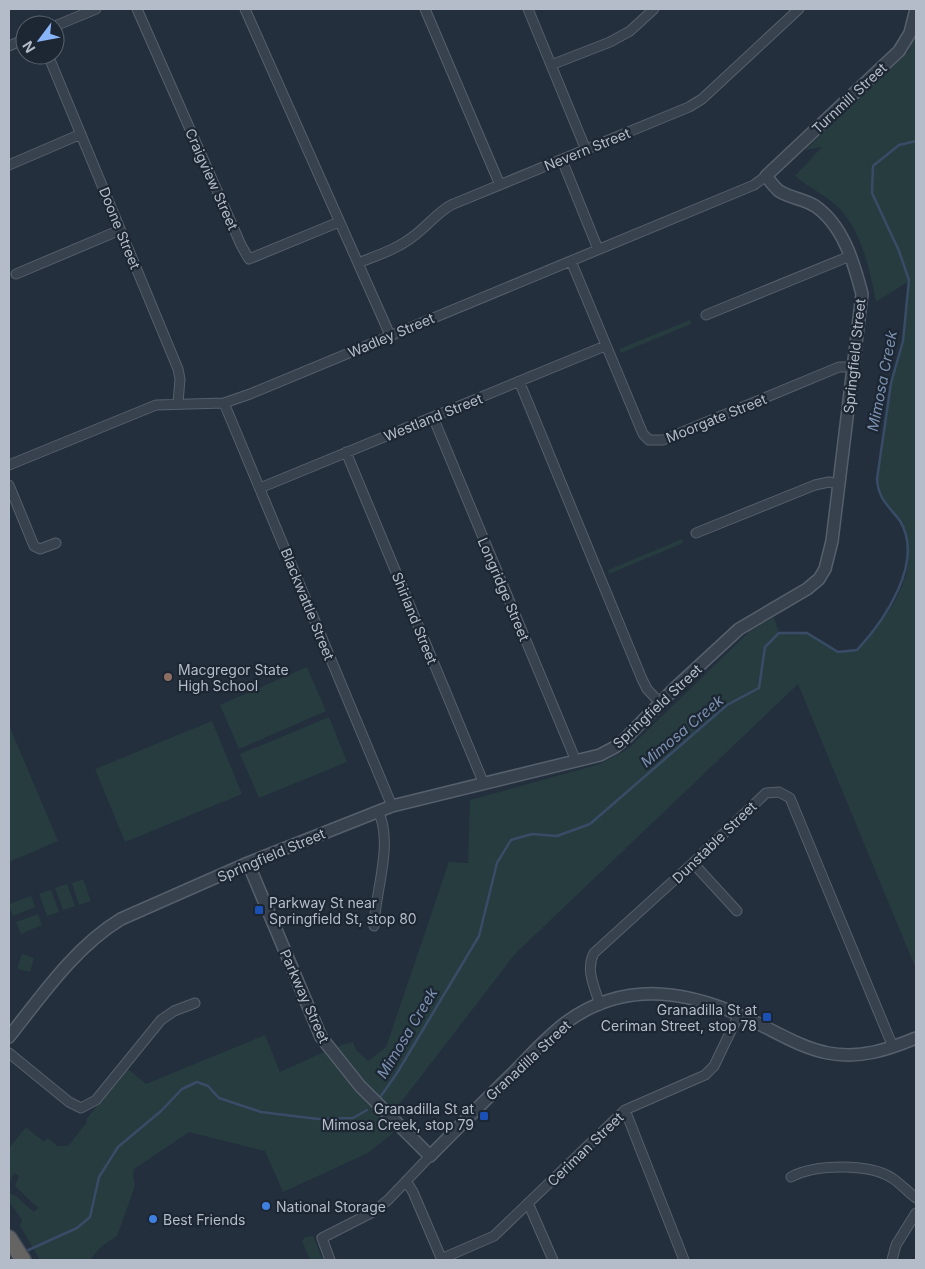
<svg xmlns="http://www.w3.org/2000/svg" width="925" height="1269" font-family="Inter,sans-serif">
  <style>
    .green { fill: #263c3f }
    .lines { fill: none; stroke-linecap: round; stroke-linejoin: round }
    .stream { stroke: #394c67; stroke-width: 2.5 }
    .minor-casing { stroke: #565f6c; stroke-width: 11 }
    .tertiary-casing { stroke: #565f6c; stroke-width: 14 }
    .trunk-casing { stroke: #434c59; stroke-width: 18 }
    .minor { stroke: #38414e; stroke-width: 9 }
    .tertiary { stroke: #38414e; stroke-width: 11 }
    .trunk { stroke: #656462; stroke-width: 15 }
    .education-dot { fill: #8d6e63; stroke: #1d2633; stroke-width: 2 }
    .transit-dot { fill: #1a4fb4; stroke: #1d2633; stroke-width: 2 }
    .shop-dot { fill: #3f7fe0; stroke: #1d2633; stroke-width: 2 }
    .labels { text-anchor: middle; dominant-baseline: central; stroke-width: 4.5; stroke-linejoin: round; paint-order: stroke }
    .street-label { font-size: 14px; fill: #b4bcc9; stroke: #1d2633 }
    .poi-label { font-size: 14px; fill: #b4bcc9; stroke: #1d2633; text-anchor: start }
    .water-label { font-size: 15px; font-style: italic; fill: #7c92b1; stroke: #1d2633 }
  </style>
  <rect width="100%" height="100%" fill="#242f3e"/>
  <path class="green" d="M915 33 916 969 798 684 515 954 385 1123 393 1133 368 1153 283 1192 265 1151 189 1132 134 1169 133 1177 135 1186 117 1236 102 1246 90 1260H40L20 1226 22 1220 9 1201V1193L16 1196 34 1212 38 1208 15 1186 19 1176 14 1173 9 1183V1148L26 1127 44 1142 48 1138 57 1146H68L87 1122V1118L128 1069 146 1084 265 1035 280 1072C304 1062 328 1048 353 1042L356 1050 368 1061 386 1047 449 862 468 863 470 800 600 764 628 749 749 632 774 617 779 633H807L838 652 857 650C888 617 924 571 902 525 892 505 878 507 877 479L891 383 903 341 909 281 876 302C870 271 862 232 839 208 826 195 809 188 795 176L822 147 805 150 909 51Z
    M690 320 691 324 621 353 619 349Z
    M682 539 683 543 609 574 608 570Z
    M307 667 326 711 239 749 220 705Z
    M329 717 347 762 259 798 240 754Z
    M212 721 242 794 125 842 95 769Z
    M9 725 58 841 9 862Z
    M83 879 91 901 79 905 72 883Z
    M67 884 75 906 63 910 55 888Z
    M51 890 59 912 47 916 39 894Z
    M31 896 35 907 13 916 9 904Z
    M38 914 42 925 21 934 16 922Z
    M22 954 34 958 30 972 17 969Z
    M313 1236 323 1260H310L302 1241 305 1237Z"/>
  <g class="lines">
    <path class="stream" d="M381 1096 397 1073 479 936 497 863 511 840 532 834 557 836 590 824 727 705 759 688 765 647 779 633H807L838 652 857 650C884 621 925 562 900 521 889 506 878 499 877 479L891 383 903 341 909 280 899 251 872 193 873 166 899 145 916 141
      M24 1252 77 1228 90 1217 99 1177 118 1147 161 1111 182 1089 197 1082 208 1086 219 1098 261 1112 318 1119 353 1118 367 1110"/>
    <g class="minor-casing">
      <path id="minor" d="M137 9 241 245 249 259 339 222
        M245 9 390 335
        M425 9 500 185
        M528 9 586 150
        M55 26 96 9
        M9 46 25 39
        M48 55 178 369 180 379 178 403
        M551 65 610 42 630 31 654 9
        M562 160 598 249
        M9 165 81 134
        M571 261 643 434 649 440H663L839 367H854
        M358 263C378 255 398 249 415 235 428 225 437 213 451 205L689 107 702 99 799 9
        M16 274 120 230
        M706 315 850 256
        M519 381 642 679 647 689 660 703
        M224 403 392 806
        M433 417 576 761
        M346 452 484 784
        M9 465 156 405 224 403 250 394 754 185 766 176
        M9 485 34 546 40 549 56 543
        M260 488 605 346
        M696 533 815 485 829 482 839 484
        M693 863 737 911
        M374 926C375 892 394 843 378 811
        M600 1005C595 988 585 970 594 953L693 863 766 793 779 792 790 798 893 1047
        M9 1053 69 1102 81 1108 96 1100 161 1020 174 1011 195 1003
        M625 1110 684 1260
        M791 1177C815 1164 869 1163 892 1178 901 1184 908 1192 916 1198
        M406 1181 413 1192 442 1260
        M528 1203 553 1260
        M441 1259 494 1236 625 1110 705 1075 714 1066 739 1014
        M330 1260 322 1238 373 1212 388 1200 430 1156
        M892 1260 896 1245 916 1213"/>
    </g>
    <g class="tertiary-casing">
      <path id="tertiary" d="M248 863 321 1037 360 1086 430 1156C458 1128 485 1100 513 1073 531 1055 548 1035 568 1021 629 978 694 992 755 1022 778 1033 802 1048 828 1053 860 1059 887 1050 916 1038
        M9 1037C42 995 75 947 121 919L248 863 392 806 600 755 615 747 625 739 674 689 739 629 807 589 819 579 825 569 832 541 862 294C854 263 843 225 815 206 804 199 790 198 779 191 774 187 770 181 766 176L899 51 910 33 916 9"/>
    </g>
    <g class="trunk-casing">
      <path id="trunk" d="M9 1238 23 1260"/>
    </g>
    <use href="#minor" class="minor"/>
    <use href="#tertiary" class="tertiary"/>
    <use href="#trunk" class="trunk"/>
  </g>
  <circle class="education-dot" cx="168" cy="677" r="5"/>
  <g class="transit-dot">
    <rect x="254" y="905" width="10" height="10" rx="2.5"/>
    <rect x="762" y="1012" width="10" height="10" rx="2.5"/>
    <rect x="479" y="1111" width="10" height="10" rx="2.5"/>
  </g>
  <g class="shop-dot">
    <circle cx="266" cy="1206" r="5"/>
    <circle cx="153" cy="1219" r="5"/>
  </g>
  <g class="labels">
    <g class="street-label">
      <text transform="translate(849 98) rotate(-43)">Turnmill Street</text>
      <text transform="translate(587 149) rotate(-22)">Nevern Street</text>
      <text transform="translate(212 179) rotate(66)">Craigview Street</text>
      <text transform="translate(120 228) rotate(68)">Doone Street</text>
      <text transform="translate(391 335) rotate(-23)">Wadley Street</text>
      <text transform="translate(854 356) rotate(-84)">Springfield Street</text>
      <text transform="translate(433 417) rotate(-22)">Westland Street</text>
      <text transform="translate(716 418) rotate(-22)">Moorgate Street</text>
      <text transform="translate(504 589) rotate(67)">Longridge Street</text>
      <text transform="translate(308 604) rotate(68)">Blackwattle Street</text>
      <text transform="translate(415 618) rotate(68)">Shirland Street</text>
      <text transform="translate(657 706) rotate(-43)">Springfield Street</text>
      <text transform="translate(714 842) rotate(-44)">Dunstable Street</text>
      <text transform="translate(271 855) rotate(-23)">Springfield Street</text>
      <text transform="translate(305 996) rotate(66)">Parkway Street</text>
      <text transform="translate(528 1060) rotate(-43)">Granadilla Street</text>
      <text transform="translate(585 1149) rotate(-44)">Ceriman Street</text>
    </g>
    <g class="poi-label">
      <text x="178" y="669">Macgregor State<tspan x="178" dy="16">High School</tspan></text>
      <text x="269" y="902">Parkway St near<tspan x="269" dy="16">Springfield St, stop 80</tspan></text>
      <text x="757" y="1009" text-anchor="end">Granadilla St at<tspan x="757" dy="16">Ceriman Street, stop 78</tspan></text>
      <text x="474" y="1108" text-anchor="end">Granadilla St at<tspan x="474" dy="16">Mimosa Creek, stop 79</tspan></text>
      <text x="276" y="1206">National Storage</text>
      <text x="163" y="1219">Best Friends</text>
    </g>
    <g class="water-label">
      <text transform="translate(882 381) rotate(-79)">Mimosa Creek</text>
      <text transform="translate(682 731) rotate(-40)">Mimosa Creek</text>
      <text transform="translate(407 1033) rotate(-59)">Mimosa Creek</text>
    </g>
  </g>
  <rect width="925" height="1269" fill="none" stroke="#b4bcc9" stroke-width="20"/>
  <g transform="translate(40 40) rotate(238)"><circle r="24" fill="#1d2633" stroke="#59626f"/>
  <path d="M0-4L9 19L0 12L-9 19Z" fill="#8ab4f8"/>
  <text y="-8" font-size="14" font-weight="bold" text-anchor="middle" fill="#b4bcc9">N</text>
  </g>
</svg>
